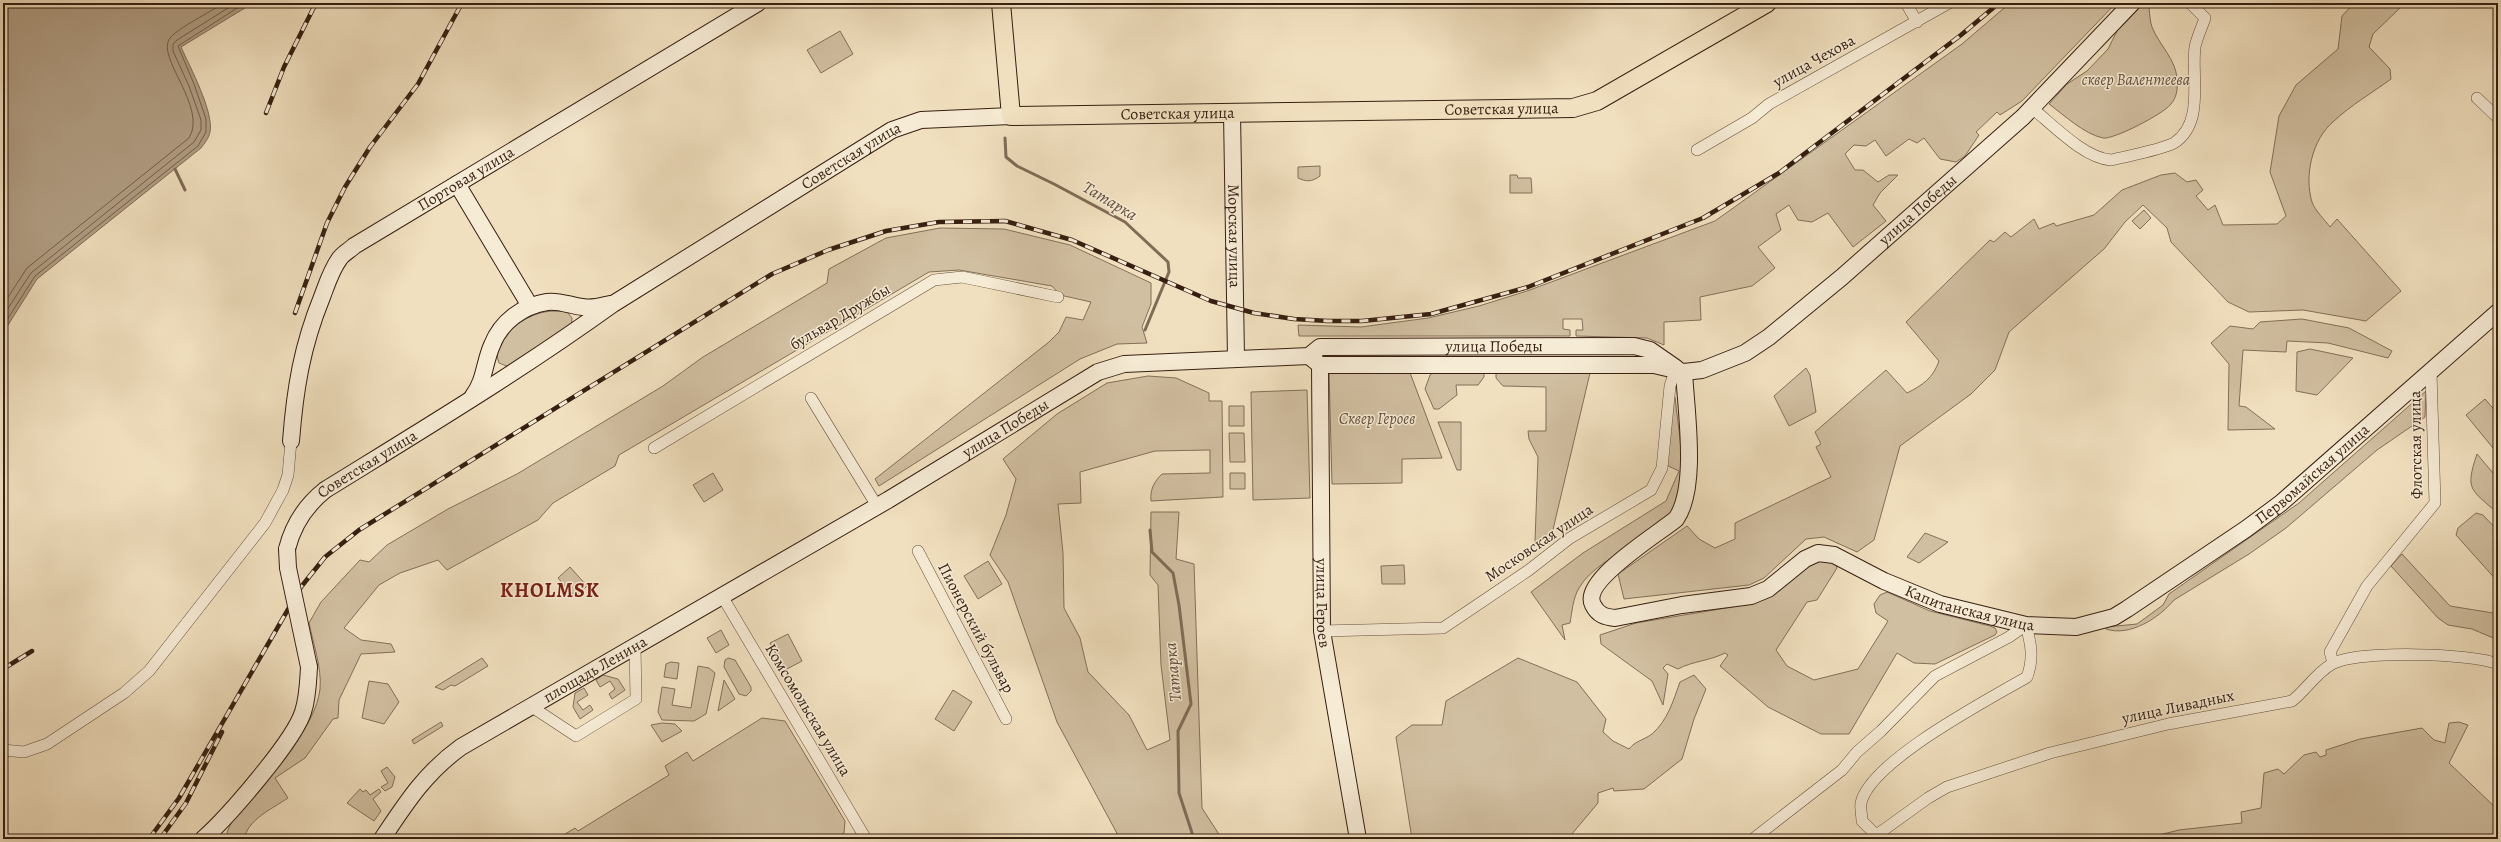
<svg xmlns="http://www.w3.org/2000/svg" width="2501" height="842" font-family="Alegreya,serif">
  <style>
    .green { fill: #d1bfa1; stroke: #846f59 }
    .water { fill: #b19e84; stroke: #806b56 }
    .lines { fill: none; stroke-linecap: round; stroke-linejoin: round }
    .shore { stroke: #745e4a; stroke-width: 1 }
    .stream { stroke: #806b56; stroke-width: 3 }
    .street-casing { stroke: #654f3c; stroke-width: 12 }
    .secondary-casing { stroke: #361f11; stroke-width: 18 }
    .primary-casing { stroke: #361f11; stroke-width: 20 }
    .street { stroke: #f6ebd5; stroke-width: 11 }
    .secondary { stroke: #f6ebd5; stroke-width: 16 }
    .primary { stroke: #f1e0bf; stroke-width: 18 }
    .rail-casing { stroke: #361f11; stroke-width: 4.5 }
    .rail { stroke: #f6ebd5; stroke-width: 3; stroke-dasharray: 9; stroke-linecap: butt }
    .secondary-bridge-casing { stroke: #361f11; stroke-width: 18; stroke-linecap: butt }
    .secondary-bridge { stroke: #f6ebd5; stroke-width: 16 }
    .labels { text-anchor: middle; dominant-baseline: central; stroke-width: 3; stroke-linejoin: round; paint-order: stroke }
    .street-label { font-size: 16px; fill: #361f11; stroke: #f6ebd5 }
    .park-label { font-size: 16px; font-style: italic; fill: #644f3c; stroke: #f6ebd5 }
    .water-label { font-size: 17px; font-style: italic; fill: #614b39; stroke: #f6ebd5 }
    .district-label { font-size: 20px; font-weight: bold; letter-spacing: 1px; fill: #7a1f14; stroke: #f6ebd5 }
  </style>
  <rect width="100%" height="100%" fill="#f1e0bf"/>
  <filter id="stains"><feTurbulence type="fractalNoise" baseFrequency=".005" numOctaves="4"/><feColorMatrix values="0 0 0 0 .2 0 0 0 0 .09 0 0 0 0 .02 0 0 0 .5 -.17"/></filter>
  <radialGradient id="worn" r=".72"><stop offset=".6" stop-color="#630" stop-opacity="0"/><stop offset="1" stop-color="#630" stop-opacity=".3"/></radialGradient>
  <path class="green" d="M2010 3H2116L2022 101 2000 115 1997 112 1976 132 1979 135 1965 156 1956 162 1940 159 1924 138 1917 143 1909 139 1886 156 1875 140 1866 146 1854 145 1845 154 1855 170H1863L1878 182 1889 175H1898L1880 193 1873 205 1886 221 1853 247 1828 213 1812 222 1798 220 1789 205 1776 214 1781 230 1758 247 1775 268 1752 286 1700 297 1701 320 1664 322V345L1647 338 1576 336V330H1583L1582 319H1563V329L1570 330V336H1299L1298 325 1361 327 1428 318 1479 306 1527 291 1715 221 1962 44Z
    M2144 3H2154L2149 9C2150 15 2150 22 2152 27 2159 45 2176 59 2177 79 2178 88 2177 98 2170 105 2163 114 2113 140 2103 138 2084 134 2064 115 2049 104L2067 84 2087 71 2108 49 2117 31Z
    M2354 3H2405L2373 34 2369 47 2390 69 2391 79C2372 93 2351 105 2334 121 2312 139 2304 176 2312 202 2315 211 2325 220 2330 227L2337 219 2401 291 2366 321 2303 310 2249 312 2228 302 2171 242 2167 228 2143 205 2125 222 2104 249 2009 332 1995 370 1971 394 1900 446 1874 540 1857 552 1824 537 1806 539 1764 578 1749 585 1624 599 1618 574 1687 526 1699 539 1715 548 1735 539V523L1831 477 1816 447 1821 444 1815 432 1886 370 1907 393C1923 385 1933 378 1939 361L1906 322 1990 240 1994 242 2005 232 2011 237 2034 219 2039 229 2054 223 2056 226 2094 215 2122 190 2161 175 2175 173 2187 182 2196 180 2203 190 2196 196 2208 210 2215 205 2223 225 2277 224 2286 216 2270 172 2279 116 2296 85 2338 49 2342 16Z
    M840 31 853 54 821 73 807 50Z
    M1320 166V176C1312 182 1306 182 1298 178V167Z
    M1510 175H1517L1518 178H1531L1532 193H1510Z
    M2144 210 2151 218 2140 229 2132 221Z
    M940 228 1004 229 1070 245 1151 283V304L1142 327 1147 343 1117 344 1080 359 879 486 875 479 1049 342 1059 332 1066 317 1083 320 1091 302 1060 295 1052 286 959 270 929 272 619 455 615 466 553 503 538 520 447 570 438 560 400 573 379 585 344 628 361 640 391 644 395 652 361 654 339 700 338 718 333 719 305 758 275 778 288 798C275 807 245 821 245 839H226C227 824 240 811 249 800 272 771 316 727 320 689 322 668 313 643 309 623L321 602 360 560 369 562 387 545 448 509 517 474 663 386 703 357 827 283 829 269 886 238Z
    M561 311 568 313 572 318 571 327 509 367 499 363C490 342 520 319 537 314 545 311 553 311 561 311Z
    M2302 319 2349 328 2392 351 2388 358 2328 343 2287 341 2286 352 2243 350 2239 406 2246 407 2275 429 2228 430 2229 364 2211 343 2230 326 2253 329 2260 322Z
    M2310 349 2353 358 2317 395 2296 391 2297 352Z
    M1806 368 1810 375 1816 412 1789 426 1774 396Z
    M1409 370 1442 458 1402 459V483L1332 484 1329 371Z
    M1435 371 1484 372V377L1478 385H1456L1457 395 1439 409H1434L1425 389 1430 375Z
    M1496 372 1590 373 1551 538 1535 542 1538 457 1529 439 1528 431H1546V387L1503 386 1496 378Z
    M1148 376 1176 378 1209 393V401H1222L1223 497 1151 501C1150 489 1154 482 1162 474L1210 473V450L1155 451 1080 472 1081 503 1058 504 1063 553 1064 608 1080 638 1088 672 1129 715 1147 750 1170 740 1161 665 1158 585 1150 575 1151 512H1179L1176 559 1194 564 1202 808 1222 839H1120L1057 722 1008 582 990 555 1006 515 1016 479 1003 459 1057 414 1107 383Z
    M1307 390 1310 498 1253 500 1251 392Z
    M2426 391 2425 417 2377 450 2286 528 2249 554 2174 600C2159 618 2130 637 2106 629V627L2137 624 2163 605 2169 594 2299 503Z
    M1673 395 1675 397C1678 427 1685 461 1680 491 1671 542 1602 549 1579 588 1573 598 1572 612 1570 623L1562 625 1565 640 1531 592 1583 553 1666 501 1679 471 1666 465Z
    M2485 399 2498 414V444L2493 448 2466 415Z
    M1229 406H1244V426H1229Z
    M1438 422H1461V470H1457Z
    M1229 433H1244L1245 462H1230Z
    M2477 454 2498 479V514C2472 489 2464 492 2477 454Z
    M713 473 723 490 704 502 693 485Z
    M1230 473H1245V489H1230Z
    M2476 513 2483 515 2498 531V582L2456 535 2458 528Z
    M1925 533 1948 542 1919 563 1907 557Z
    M2402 554 2450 606 2493 613 2498 609V640L2472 629 2448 625 2438 618 2391 566Z
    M1821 560 1835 563 1837 568 1817 600 1807 602 1776 650 1787 666 1814 680 1858 669 1888 621 1876 613 1874 604 1880 595 1887 592 1930 611 1990 626 1995 628 1997 632 1995 635 1935 664 1914 663 1897 653 1849 734H1821L1768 707 1720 666 1728 655 1725 653C1709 661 1693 661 1678 669L1667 664 1663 668 1668 674 1663 705 1652 681 1601 644 1600 635 1636 623 1750 604 1808 566Z
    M988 561 1002 584 978 599 964 576Z
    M1404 565 1405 584H1382L1381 566Z
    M570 567 587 586 578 594 571 593 558 578Z
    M721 630 729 645 716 653 707 638Z
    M788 634 802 661 785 670 770 643Z
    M482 658 488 666 455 686 451 685 443 690 435 687Z
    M728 658 735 660 751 687V691L746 696 739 694 724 667 725 660Z
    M1518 658 1577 682 1606 719 1603 732 1613 741 1629 749C1635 741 1644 740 1652 734 1668 720 1673 701 1680 682L1694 675 1706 689 1694 719 1682 759 1644 789 1614 791 1613 788 1598 793V803L1571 835 1575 839H1412L1396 737 1412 725H1442L1446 701Z
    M671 662 679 663 677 679 664 677 666 664Z
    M698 666 709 668 715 673 706 714 694 721 662 720 658 712 662 687 675 689 672 705 691 708Z
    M603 675 618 679 625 690 612 699 609 694 615 689 610 681 600 687 596 680Z
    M724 680 735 699 718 711Z
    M369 681 388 684 399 702 384 724 362 718Z
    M584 688 588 695 577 702 583 710 590 705 593 710 580 719 573 707 575 693Z
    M953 690 972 702 954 731 935 719Z
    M762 718 785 721 845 821 844 833 835 839H564L562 836 575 828 578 831 669 775 665 766 687 752 693 761Z
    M441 722 443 726 414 744 412 740Z
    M2459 722 2468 725 2449 763 2498 810V839H2143L2179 830 2242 823 2241 812 2261 808 2264 773 2278 769 2284 774 2304 755 2316 752 2320 757 2326 755V750L2360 739 2422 728 2434 740 2445 743 2449 723Z
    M662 723 675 724 682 731 662 742 651 725Z
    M387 767 395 777 392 787 385 791 381 787 388 783 381 771Z
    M360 789 363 792 366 790 370 795 379 789 381 792 373 799 381 811 374 821 347 803Z"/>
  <path class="water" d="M3 3H253L181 47C190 67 214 112 210 132 209 138 204 144 201 148L37 279 3 333Z"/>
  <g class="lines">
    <path class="shore" d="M3 305 27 268 189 138C208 107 155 57 170 38 178 28 212 11 224 3
      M3 316 31 273 194 142 201 130V120L189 86 173 51V44L177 40 236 3
      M3 326 35 276 198 146 206 132V119L194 84 178 46 245 3"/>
    <path class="stream" d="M1005 138 1006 157 1017 166 1054 184 1125 222 1168 262 1169 272 1145 330
      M175 169 185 190
      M1150 530 1152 552 1173 573 1179 605 1191 704 1178 731 1179 793 1194 839"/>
    <g class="street-casing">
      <path id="street" d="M1906 3 1917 22
        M2477 98 2498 118
        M2032 108C2053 125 2084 158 2111 160 2127 156 2161 150 2174 143 2205 123 2191 77 2195 47 2197 37 2202 27 2205 18L2190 3
        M1697 150 1752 118 1769 104 1949 3
        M811 398 877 506
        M654 448 934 280 962 277 1058 297
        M918 551 1006 719
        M722 596 866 839
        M1322 631 1443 628 1529 570 1570 538 1651 490 1662 468 1670 386 1676 368
        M2333 663 2330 652 2367 586 2435 503 2431 372
        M532 707 576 736 636 699 635 646
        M3 750 24 752 47 744 124 693 149 671 265 523 283 490 288 475 291 441
        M1753 839 1842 770 1857 752 1881 731 1935 676 2009 637 2026 625C2031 644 2034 658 2027 677 1990 699 1870 761 1861 803 1860 808 1862 816 1862 821L1876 835
        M1871 839 1928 798 1947 787 2050 753 2168 724 2292 701C2306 690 2316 673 2332 664 2357 650 2471 653 2498 664"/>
    </g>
    <g class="secondary-casing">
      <g id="secondary">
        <path id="s1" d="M1232 113 1236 358"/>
        <path d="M457 184 530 306"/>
        <path id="s2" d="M1309 356 1320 365H1654L1684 372 1702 370 1745 353 1769 337 1842 277 2023 117 2132 3"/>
        <path id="s3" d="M1320 365 1322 631 1358 839"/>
        <path id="s4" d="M1684 372C1686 411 1698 488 1676 519 1658 534 1580 581 1593 605 1598 615 1605 617 1615 618L1682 605 1751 596 1768 589 1805 559 1818 553 1834 555 1884 581 1940 604 2026 625 2076 627 2114 617 2127 609 2246 529 2281 503 2498 312"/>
        <path d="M473 396C485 380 484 363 492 345 501 322 522 306 547 302 559 300 571 306 583 307 592 309 601 306 610 304"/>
        <path id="s5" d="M291 441C295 389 302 346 322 297 327 284 331 270 340 258 344 253 350 250 354 246L758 3"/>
        <path id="s6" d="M287 549C293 525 305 506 325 490 422 430 520 371 613 304L892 130 921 120 1011 116"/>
        <path d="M203 839C227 818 294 741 303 712 308 697 308 682 309 667"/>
        <path id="s7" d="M382 839C406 803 425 773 461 747L888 500 1098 372 1124 364 1309 356 1320 347 1634 346 1650 350 1676 368"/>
      </g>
    </g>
    <g class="primary-casing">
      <g id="primary">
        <path id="s8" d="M1001 3 1011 116 1573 108 1597 101 1767 3"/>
      </g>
    </g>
    <use href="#street" class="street"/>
    <use href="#secondary" class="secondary"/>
    <use href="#primary" class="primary"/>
    <g class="rail-casing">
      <path id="rail" d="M266 113 284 67 316 3
        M295 313 327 223 345 187 370 147 418 84 462 3
        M3 669 32 651
        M149 839 179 798 301 587 325 557 359 530 772 274 828 250 886 231 939 222 1005 221 1072 240 1211 301 1254 313 1294 319 1328 321H1362L1431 314 1528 287 1703 218 1779 173 1961 35 1999 3
        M160 839 186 803 222 732"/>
    </g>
    <use href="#rail" class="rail"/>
    <g class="secondary-bridge-casing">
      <path id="secondary-bridge" d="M287 549 288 568 309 667"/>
    </g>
    <use href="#secondary-bridge" class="secondary-bridge"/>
  </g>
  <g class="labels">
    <g class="street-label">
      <text transform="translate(1814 61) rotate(-29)">улица Чехова</text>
      <text stroke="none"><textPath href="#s8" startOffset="604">Советская улица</textPath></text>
      <text stroke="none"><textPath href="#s8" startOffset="280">Советская улица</textPath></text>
      <text stroke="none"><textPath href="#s6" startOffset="695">Советская улица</textPath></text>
      <text stroke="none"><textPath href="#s5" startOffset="340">Портовая улица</textPath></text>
      <text stroke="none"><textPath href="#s2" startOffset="668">улица Победы</textPath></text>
      <text stroke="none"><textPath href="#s1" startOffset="123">Морская улица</textPath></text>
      <text transform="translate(840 317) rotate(-31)">бульвар Дружбы</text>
      <text stroke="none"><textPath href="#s7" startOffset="1262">улица Победы</textPath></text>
      <text stroke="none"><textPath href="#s7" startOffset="753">улица Победы</textPath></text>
      <text transform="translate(2416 445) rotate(-91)">Флотская улица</text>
      <text stroke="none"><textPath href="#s6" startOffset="121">Советская улица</textPath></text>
      <text stroke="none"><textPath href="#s4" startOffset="1075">Первомайская улица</textPath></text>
      <text transform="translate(1539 543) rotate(-34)">Московская улица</text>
      <text stroke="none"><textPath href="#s3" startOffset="238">улица Героев</textPath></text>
      <text stroke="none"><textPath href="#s4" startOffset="682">Капитанская улица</textPath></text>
      <text transform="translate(976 628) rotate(62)">Пионерский бульвар</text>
      <text stroke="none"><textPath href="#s7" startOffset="277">площадь Ленина</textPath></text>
      <text transform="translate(2178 707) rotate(-12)">улица Ливадных</text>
      <text transform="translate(808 710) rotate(59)">Комсомольская улица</text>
    </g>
    <g class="park-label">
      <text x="2136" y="80">сквер Валентеева</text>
      <text x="1377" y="419">Сквер Героев</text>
    </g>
    <g class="water-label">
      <text transform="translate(1110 201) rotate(31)">Татарка</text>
      <text transform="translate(1173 672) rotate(-95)">Татарка</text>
    </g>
    <g class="district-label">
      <text x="550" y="590">KHOLMSK</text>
    </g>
  </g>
  <rect width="2501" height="842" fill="none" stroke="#f1e0bf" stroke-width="16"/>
  <rect x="4" y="4" width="2493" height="834" fill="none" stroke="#361f11" stroke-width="2"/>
  <rect x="8" y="8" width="2485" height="826" fill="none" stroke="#361f11"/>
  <rect width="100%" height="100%" filter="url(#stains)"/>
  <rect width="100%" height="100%" fill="url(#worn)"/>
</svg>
